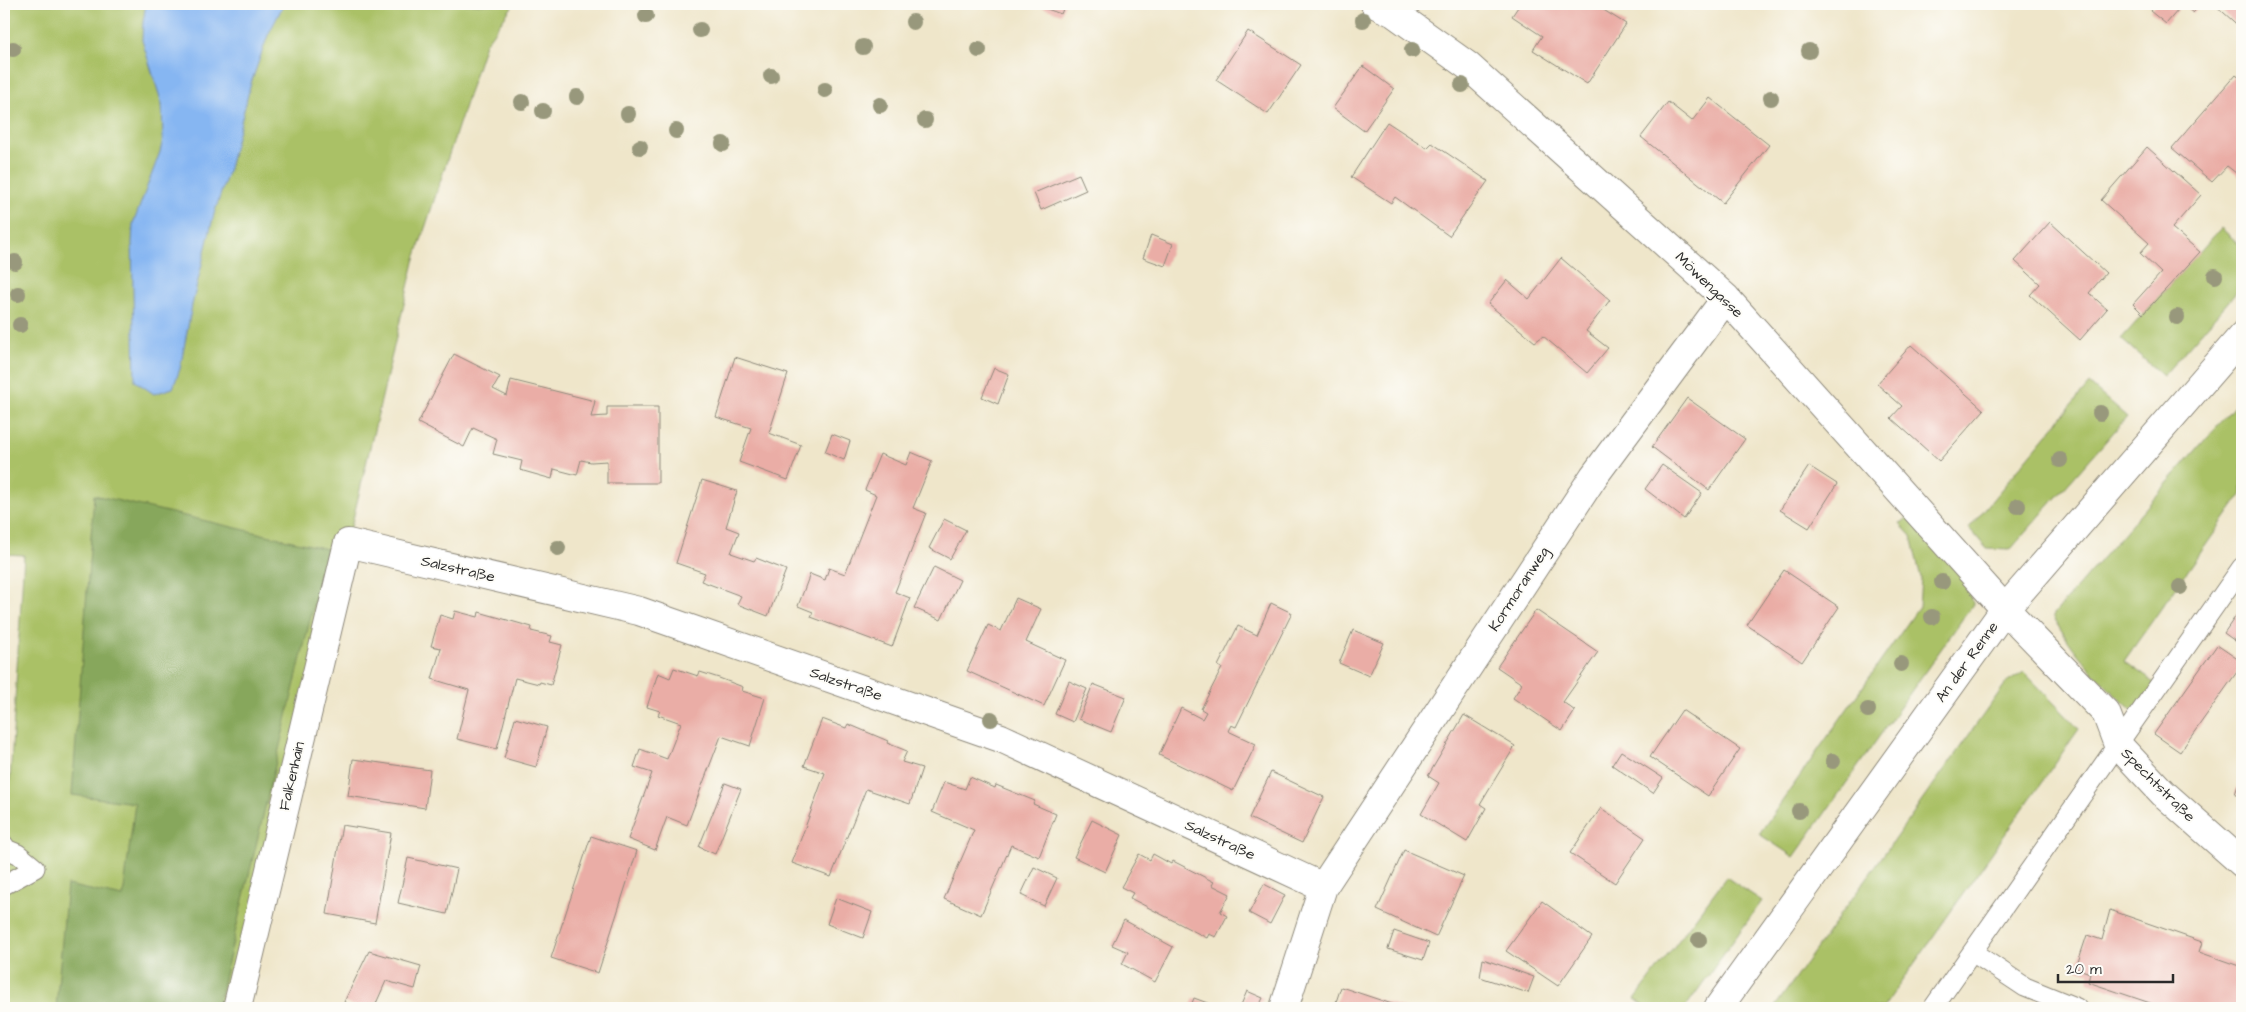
<svg xmlns="http://www.w3.org/2000/svg" width="2246" height="1012" font-family="'Architects Daughter',sans-serif">
  <style>
    .green { fill: #aac166; stroke: #6a7648 }
    .forest { fill: #87a75b; stroke: #596943 }
    .water { fill: #86b6f2; stroke: #58708e }
    .building { fill: #eaada6 }
    .lines { fill: none; stroke-linecap: round; stroke-linejoin: round }
    .lane-casing { stroke: #8d887a; stroke-width: 21 }
    .street-casing { stroke: #8d887a; stroke-width: 30 }
    .lane { stroke: #fff; stroke-width: 19 }
    .street { stroke: #fff; stroke-width: 28 }
    .tree { fill: #98987c }
    .labels { text-anchor: middle; dominant-baseline: central; stroke-width: 4; stroke-linejoin: round; paint-order: stroke }
    .street-label { font-size: 15px; fill: #2b2b2b; stroke: #fdfcf7 }
  </style>
  <rect width="100%" height="100%" fill="#fdfcf7"/>
  <filter id="ink" filterUnits="userSpaceOnUse"><feTurbulence type="fractalNoise" baseFrequency=".02" numOctaves="2"/><feDisplacementMap in="SourceGraphic" scale="10" xChannelSelector="R" yChannelSelector="G"/><feConvolveMatrix kernelMatrix="1 2 1 2 8 2 1 2 1" color-interpolation-filters="sRGB"/></filter>
  <filter id="wash" filterUnits="userSpaceOnUse"><feTurbulence type="fractalNoise" baseFrequency=".0096" numOctaves="4" result="noise"/><feDisplacementMap in="SourceGraphic" scale="20" xChannelSelector="R" yChannelSelector="G"/><feGaussianBlur stdDeviation="1.12" result="paint"/><feColorMatrix in="noise" values="0 0 0 0 0 0 0 0 0 0 0 0 0 0 0 0 0 1.4 0 .05"/><feComposite in="paint" operator="in"/></filter>
  <g filter="url(#wash)">
    <rect width="100%" height="100%" fill="#efe6ca"/>
    <path class="green" d="M4 4H514L485 44 414 262 237 1008H4V782L10 781 24 555 4 554Z
      M2221 228 2242 247V286L2163 376 2121 339Z
      M2089 384 2127 417 2010 550 1987 549 1969 528Z
      M2242 397V494L2124 661 2159 686 2139 715C2108 692 2069 649 2053 615Z
      M1913 513 1967 575 1973 604 1794 857 1759 834 1919 607 1921 578 1911 536 1900 524Z
      M2024 672 2079 729 1883 1008H1774L2006 683Z
      M1726 877 1762 901 1685 1008H1647L1635 999Z"/>
    <path class="forest" d="M94 495 327 549 217 1008H56L67 885 123 897 135 803 72 795Z"/>
    <path class="water" d="M146 4H284L268 35 251 83 228 172 214 214 192 305 180 369 173 388 154 394 135 381 132 243 133 224 160 152 163 139 162 104 142 40 143 22Z"/>
    <g id="blocks">
      <path class="building" d="M1033 4H1065L1061 14Z
        M1520 4H1594L1626 24 1587 84 1533 50 1542 36 1512 16Z
        M2156 4H2171L2178 10 2166 24 2150 11Z
        M2182 4H2201L2193 13Z
        M2214 4H2242V29Z
        M1248 31 1301 65 1268 114 1216 80Z
        M1363 66 1394 89 1364 131 1333 108Z
        M2236 74 2242 79V176L2241 177 2227 166 2212 182 2172 148Z
        M1710 98 1769 145 1723 203 1641 137 1668 102 1692 121Z
        M1387 122 1427 148 1432 143 1488 181 1449 236 1395 197 1391 203 1351 177Z
        M2147 147 2201 195 2172 228 2200 252 2143 314 2133 304 2161 273 2140 253 2149 243 2101 200Z
        M1079 174 1086 190 1041 210 1034 193Z
        M2050 222 2106 273 2089 293 2107 309 2080 340 2030 295 2040 284 2015 261Z
        M1151 235 1173 244 1165 266 1143 258Z
        M1561 258 1610 300 1586 331 1608 348 1587 373 1543 336 1535 342 1488 304 1507 280 1529 299Z
        M1911 345 1984 410 1939 461 1891 418 1902 406 1877 384Z
        M454 354 500 377 493 389 507 396 511 380 595 401 591 417 607 416V407H658V483H607V461L591 462 581 460 577 475 554 469 552 479 520 470 522 461 493 454 497 439 473 428 464 447 418 423Z
        M735 357 788 374 769 433 801 445 788 480 739 462 751 428 716 417Z
        M994 368 1009 374 998 404 982 397Z
        M1687 398 1745 439 1709 490 1652 447Z
        M832 434 850 441 844 460 825 452Z
        M911 452 932 461 913 508 926 513 895 592 910 598 892 647 811 617 813 612 798 606 810 574 825 580 829 568 845 574 876 495 865 490 880 454 906 465Z
        M1662 465 1702 493 1684 519 1645 489Z
        M1809 466 1837 484 1809 528 1780 510Z
        M702 480 737 491 726 527 739 532 731 553 754 561 756 558 786 570 768 616 737 604 741 596 701 581 705 573 676 563Z
        M944 519 966 530 950 559 929 548Z
        M934 567 960 580 941 620 914 608Z
        M1784 570 1839 607 1802 662 1747 625Z
        M1016 598 1041 609 1026 642 1065 660 1044 706 967 671 988 625 1001 631Z
        M1271 603 1292 613 1236 727 1231 725 1228 731 1256 744 1233 791 1159 755 1181 708 1202 719 1206 712 1201 709 1222 668 1218 666 1238 626 1257 635Z
        M2242 607V646L2224 633Z
        M1536 610 1598 652 1563 702 1575 711 1562 731 1513 698 1522 684 1497 667Z
        M455 611 478 617 479 612 532 627 531 631 552 636 550 642 562 645 551 685 540 682 539 684 515 678 497 749 457 739 469 690 432 679 441 648 431 646 440 615 453 619Z
        M1353 630 1384 643 1369 676 1339 663Z
        M2217 645 2242 662V665L2180 752 2154 734Z
        M674 668 698 676 700 672 719 678 743 687 742 691 765 698 750 746 721 736 687 825 667 817 655 850 628 839 652 773 634 767 640 749 667 759 681 723 658 715 660 711 647 707 658 673 670 678Z
        M1069 681 1087 689 1073 722 1055 714Z
        M1093 684 1126 697 1111 732 1079 719Z
        M1682 710 1740 749 1708 796 1650 757Z
        M1464 715 1515 746 1480 804 1486 808 1467 842 1421 814 1439 783 1428 776Z
        M515 718 547 727 536 767 504 758Z
        M822 719 846 728 848 724 888 741 887 743 907 751 902 762 922 768 910 804 866 789 831 877 792 863 825 773 804 766Z
        M1621 751 1663 778 1653 793 1612 765Z
        M353 759 430 770 425 808 348 796Z
        M1271 772 1324 797 1302 843 1249 818Z
        M2242 774V796L2235 794Z
        M970 777 995 788 996 785 1035 801 1033 804 1056 814 1039 857 1011 845 981 915 944 899 974 830 932 812 944 782 965 789Z
        M725 783 741 789 715 854 699 847Z
        M1601 808 1645 838 1615 883 1570 853Z
        M1092 820 1122 835 1105 872 1074 857Z
        M342 825 391 833 375 923 327 914Z
        M591 836 637 851 598 973 551 958Z
        M1404 850 1464 876 1436 937 1377 910Z
        M1139 854 1150 860 1153 854 1171 864 1173 861 1214 882 1212 885 1230 894 1220 912 1227 916 1216 937 1209 934 1207 938 1130 898 1133 893 1121 887Z
        M408 858 457 869 447 914 398 903Z
        M1034 867 1057 878 1044 906 1021 895Z
        M1264 884 1285 895 1270 924 1249 913Z
        M836 898 872 912 863 938 827 924Z
        M1542 901 1592 937 1558 986 1506 951Z
        M2110 910 2202 942 2199 952 2242 967V1008H2165L2088 982 2090 973 2076 968 2087 935 2102 940Z
        M1124 920 1173 947 1155 982 1122 964 1128 952 1112 945Z
        M1394 931 1429 943 1423 960 1388 949Z
        M369 951 421 966 415 989 386 981 374 1008H358L344 1002Z
        M1483 959 1534 977 1528 993 1480 977Z
        M1341 987 1404 1008H1334Z
        M1247 991 1263 998 1258 1008H1248L1241 1005Z
        M1194 998 1221 1008H1190Z"/>
    </g>
  </g>
  <g filter="url(#ink)">
    <use href="#blocks" fill-opacity="0" stroke="#8d887a" stroke-width="1"/>
    <g class="lines">
      <g class="lane-casing">
        <path id="lane" d="M4 845 6 849 18 854 35 868 4 885
          M1974 953 2025 987 2077 1008
          M1933 1008 2242 567"/>
      </g>
      <g class="street-casing">
        <path id="street" d="M1375 4 1394 13 1468 66 1726 298 2005 609 2106 713 2118 745 2163 793 2242 863
          M237 1008 348 543 639 611 1001 738 1323 887
          M1284 1008 1323 887 1594 476 1726 298
          M1718 1008 2005 609 2242 336"/>
      </g>
      <use href="#lane" class="lane"/>
      <use href="#street" class="street"/>
    </g>
    <g class="tree">
      <circle cx="646" cy="16" r="8"/>
      <circle cx="1363" cy="20" r="8"/>
      <circle cx="913" cy="22" r="8"/>
      <circle cx="700" cy="30" r="8"/>
      <circle cx="863" cy="47" r="8"/>
      <circle cx="13" cy="49" r="8"/>
      <circle cx="979" cy="50" r="8"/>
      <circle cx="1412" cy="50" r="8"/>
      <circle cx="1809" cy="51" r="8"/>
      <circle cx="771" cy="76" r="8"/>
      <circle cx="1462" cy="85" r="8"/>
      <circle cx="825" cy="90" r="8"/>
      <circle cx="577" cy="97" r="8"/>
      <circle cx="1771" cy="98" r="8"/>
      <circle cx="522" cy="102" r="8"/>
      <circle cx="880" cy="105" r="8"/>
      <circle cx="543" cy="111" r="8"/>
      <circle cx="628" cy="114" r="8"/>
      <circle cx="925" cy="120" r="8"/>
      <circle cx="676" cy="131" r="8"/>
      <circle cx="723" cy="144" r="8"/>
      <circle cx="640" cy="147" r="8"/>
      <circle cx="15" cy="262" r="8"/>
      <circle cx="2215" cy="276" r="8"/>
      <circle cx="18" cy="294" r="8"/>
      <circle cx="2177" cy="317" r="8"/>
      <circle cx="20" cy="325" r="8"/>
      <circle cx="2100" cy="413" r="8"/>
      <circle cx="2060" cy="460" r="8"/>
      <circle cx="2018" cy="506" r="8"/>
      <circle cx="558" cy="548" r="8"/>
      <circle cx="1942" cy="582" r="8"/>
      <circle cx="2180" cy="587" r="8"/>
      <circle cx="1932" cy="617" r="8"/>
      <circle cx="1901" cy="664" r="8"/>
      <circle cx="1868" cy="710" r="8"/>
      <circle cx="991" cy="719" r="8"/>
      <circle cx="1833" cy="761" r="8"/>
      <circle cx="1799" cy="811" r="8"/>
      <circle cx="1699" cy="940" r="8"/>
    </g>
  </g>
  <g class="labels">
    <g class="street-label">
      <text transform="translate(1709 285) rotate(44)">Möwengasse</text>
      <text transform="translate(458 569) rotate(13)">Salzstraße</text>
      <text transform="translate(1519 589) rotate(-57)">Kormoranweg</text>
      <text transform="translate(1967 662) rotate(-54)">An der Renne</text>
      <text transform="translate(846 684) rotate(19)">Salzstraße</text>
      <text transform="translate(292 776) rotate(-77)">Falkenhain</text>
      <text transform="translate(2158 785) rotate(45)">Spechtstraße</text>
      <text transform="translate(1220 840) rotate(25)">Salzstraße</text>
    </g>
  </g>
  <rect width="2246" height="1012" fill="none" stroke="#fdfcf7" stroke-width="20"/>
  <path d="M2058 974v8h115v-8" fill="none" stroke="#2b2b2b" stroke-width="2.5"/>
  <text x="2066" y="974" font-size="15" fill="#2b2b2b" stroke="#fdfcf7" stroke-width="4" paint-order="stroke">20 m</text>
</svg>
